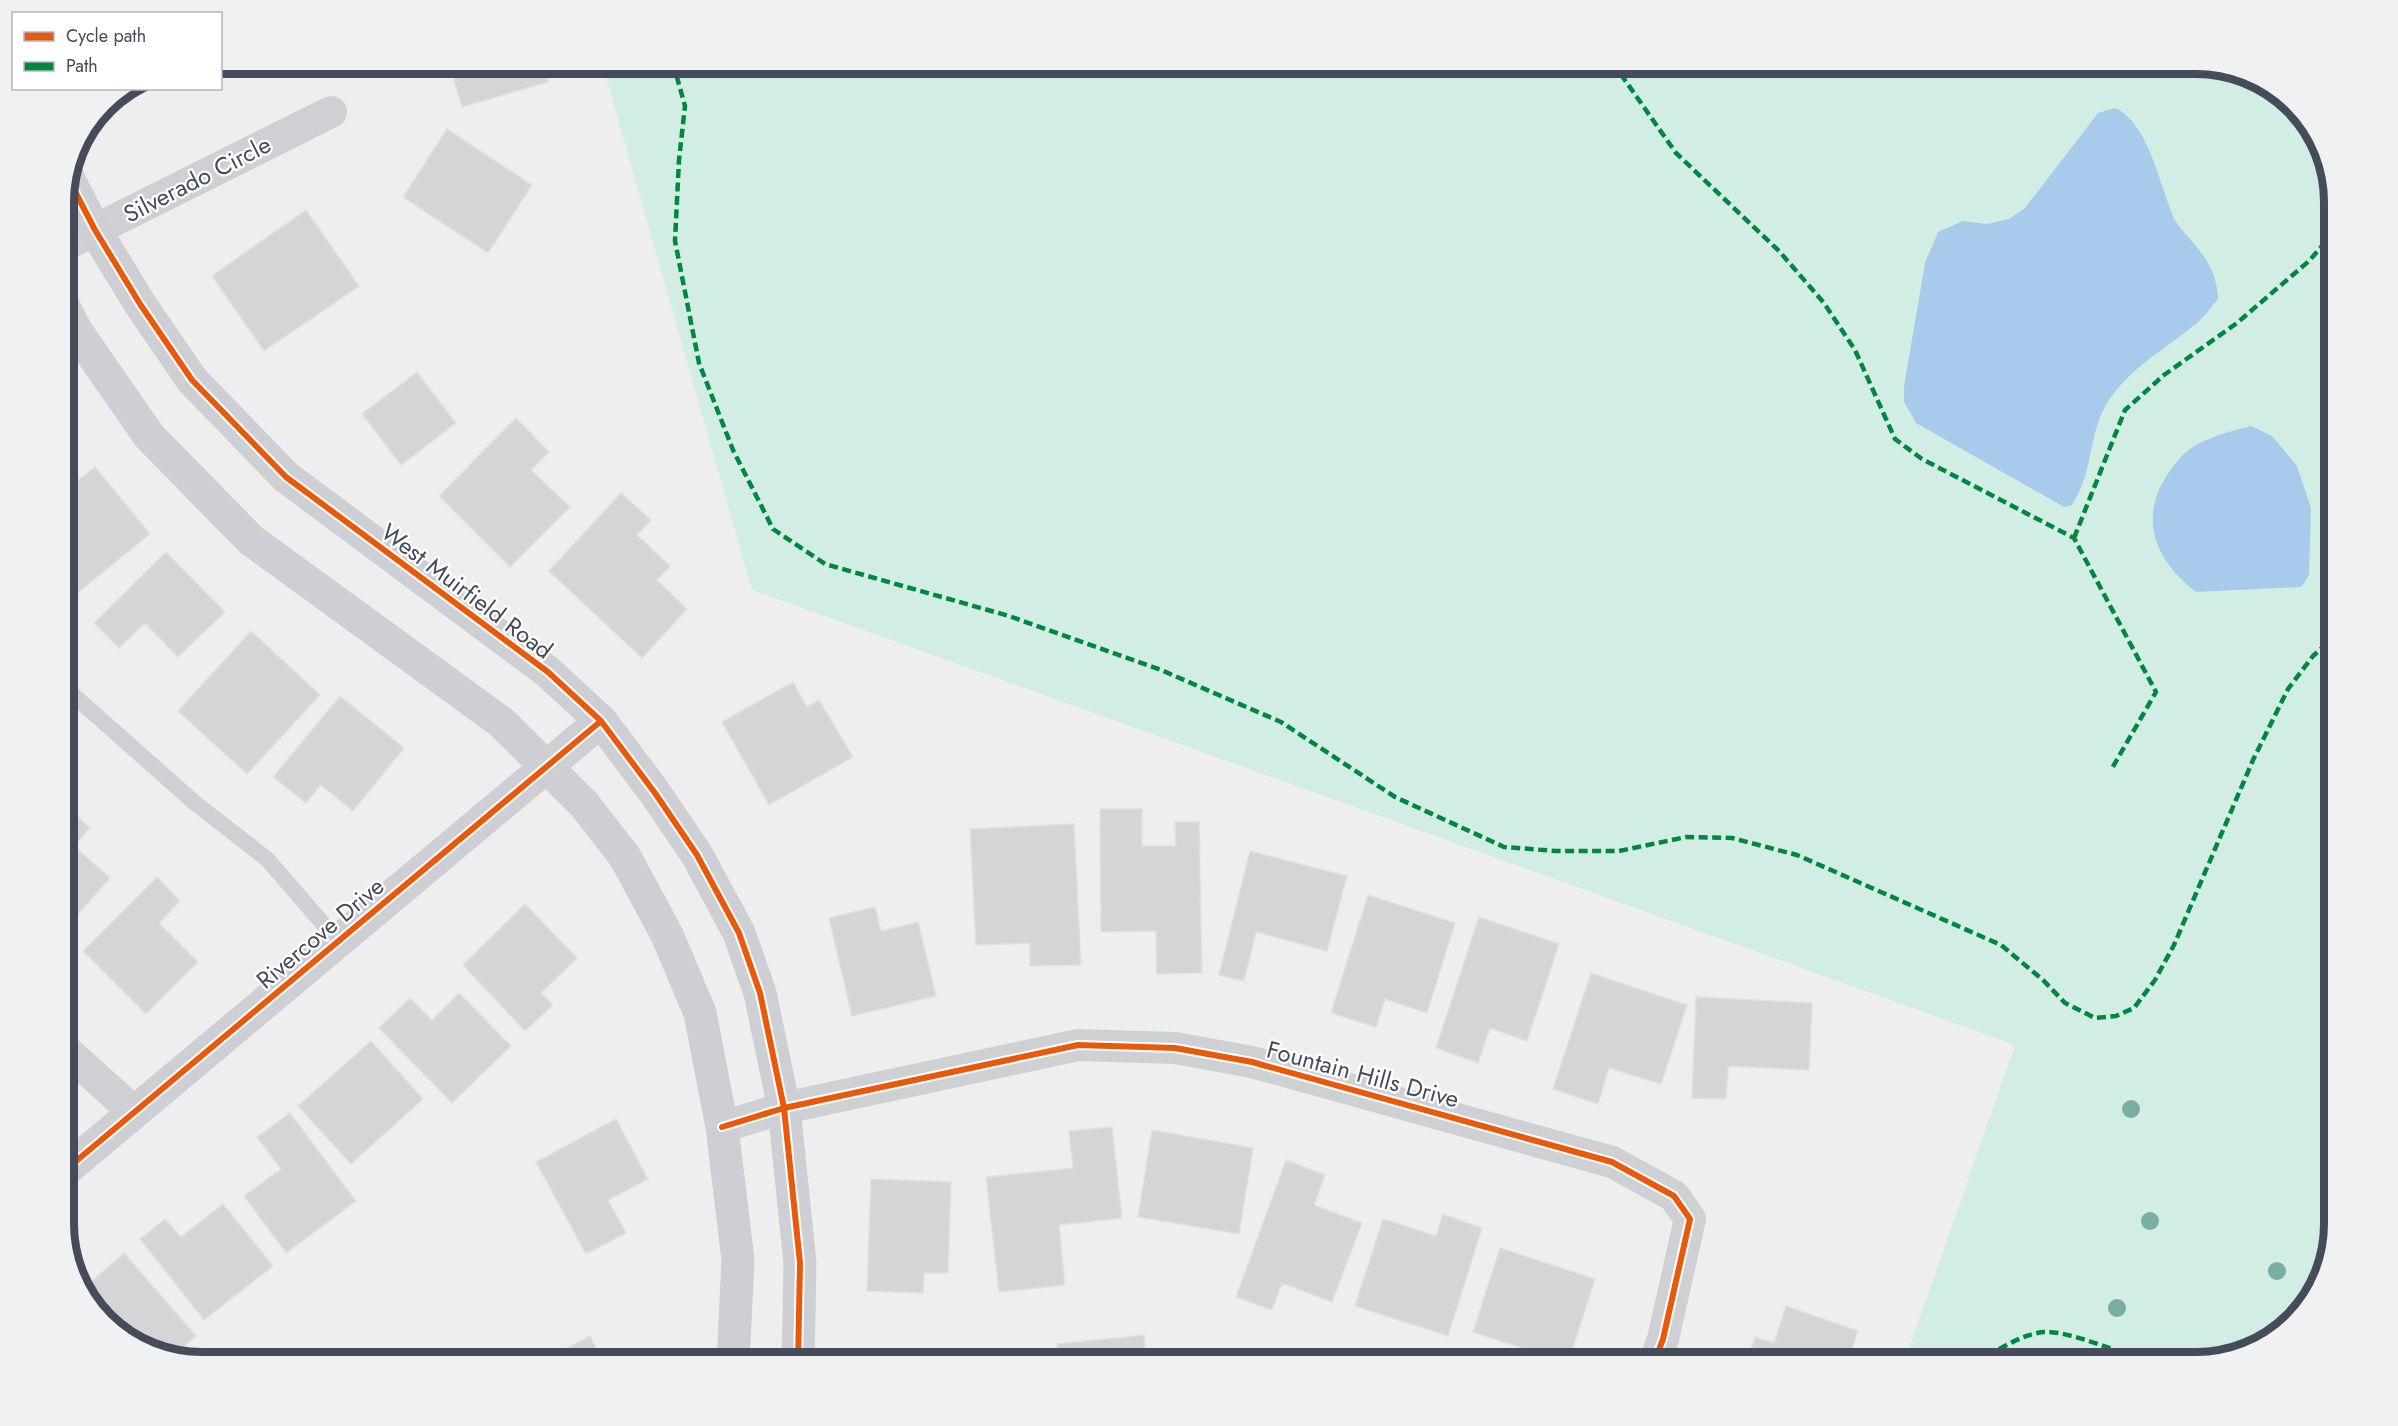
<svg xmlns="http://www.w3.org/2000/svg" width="2398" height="1426" font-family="Jost,sans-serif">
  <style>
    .green { fill: #d2eee4 }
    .water { fill: #a8cbeb }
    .building { fill: #d5d5d7; stroke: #e0e0e1; stroke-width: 1.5 }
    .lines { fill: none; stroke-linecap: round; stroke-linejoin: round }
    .lane { stroke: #cfd0d4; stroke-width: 16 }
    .street { stroke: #cfd0d4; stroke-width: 32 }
    .secondary { stroke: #cecfd4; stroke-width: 33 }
    .quiet { stroke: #00873e; stroke-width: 4.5; stroke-dasharray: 9 4.5; stroke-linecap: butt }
    .cycleway-casing { stroke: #fff; stroke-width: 10 }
    .cycleway { stroke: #e8590c; stroke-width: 6 }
    .tree { fill: #79aea2 }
    .labels { text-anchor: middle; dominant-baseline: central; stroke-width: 4.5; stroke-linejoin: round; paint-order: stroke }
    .street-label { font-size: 24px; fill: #464b5a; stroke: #fff }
    .rim { fill: none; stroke: #464b5a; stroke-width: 8 }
  </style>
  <rect width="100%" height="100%" fill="#efeeee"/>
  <path class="green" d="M602 63H2197L2266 82 2316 132 2335 193V1225L2316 1294 2266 1344 2197 1363H1904L2015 1045 752 590Z"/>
  <path class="water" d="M2115 108C2149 123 2160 187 2175 220 2178 226 2184 232 2189 238 2206 257 2217 273 2218 299 2211 307 2205 316 2197 323 2166 349 2127 369 2106 405 2089 433 2093 474 2072 505L2064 507 1916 423 1904 402V386L1925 263 1938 232 1963 221 1987 224 2009 219 2025 208 2098 113Z
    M2251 426 2272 436 2297 466 2311 508 2309 575 2301 587 2196 592C2147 554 2137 506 2180 458 2197 439 2228 432 2251 426Z"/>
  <path class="building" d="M449 63H543L548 82 462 107Z
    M447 129 532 185 488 253 403 197Z
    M306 210 359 286 264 351 212 276Z
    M417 372 456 423 401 465 362 414Z
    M516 418 549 452 531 470 570 507 510 567 439 496Z
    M63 429 75 445 63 453Z
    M95 467 150 534 65 603 63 562 77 551 65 536 63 537V492Z
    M621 493 651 520 637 535 670 566 657 580 687 609 642 658 549 571Z
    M166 552 225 612 178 657 145 623 119 648 94 623Z
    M251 631 320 695 247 774 178 711Z
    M793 682 807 707 819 700 853 757 769 805 722 722Z
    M340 696 404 748 353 811 321 785 306 803 273 777Z
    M65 805 90 828 74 846 110 878 63 931Z
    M1100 809H1142V846H1176L1175 822H1199L1202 973 1157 974 1156 931 1101 932Z
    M1074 824 1081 965 1030 966V943L976 945 970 829Z
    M1250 851 1347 876 1327 951 1256 932 1244 981 1219 975Z
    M157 877 180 901 159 923 198 962 146 1014 83 951Z
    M1368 895 1455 923 1427 1013 1385 999 1376 1027 1331 1013Z
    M525 904 577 958 541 993 553 1005 525 1031 463 965Z
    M875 907 881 931 918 922 936 996 852 1016 829 918Z
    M1479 917 1559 944 1527 1041 1490 1028 1478 1063 1436 1048Z
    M1591 973 1687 1005 1661 1084 1609 1068 1598 1104 1553 1089Z
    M459 993 511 1046 452 1103 379 1028 410 998 432 1020Z
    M1696 997 1812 1003 1809 1070 1728 1066 1726 1099 1692 1098Z
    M371 1041 423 1099 351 1164 298 1106Z
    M290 1113 356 1201 286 1253 244 1196 281 1169 257 1137Z
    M616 1119 648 1179 608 1200 626 1233 586 1254 536 1162Z
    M1112 1127 1122 1218 1059 1225 1065 1285 999 1292 986 1177 1073 1168 1069 1131Z
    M1152 1130 1253 1148 1239 1234 1138 1217Z
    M1286 1160 1325 1175 1314 1205 1362 1223 1332 1302 1282 1283 1272 1310 1236 1297Z
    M871 1179 951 1182 948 1273H924L923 1293 867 1291Z
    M223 1204 273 1266 204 1320 140 1239 165 1219 181 1237Z
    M1443 1214 1482 1228 1448 1336 1355 1306 1383 1219 1436 1236Z
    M1500 1248 1595 1279 1568 1363 1473 1332Z
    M124 1253 196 1336 173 1355 132 1344 82 1294 81 1291Z
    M1786 1306 1858 1331 1847 1363H1746L1755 1337 1774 1343Z
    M1144 1335 1147 1363H1059L1057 1344Z
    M590 1336 604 1363H538Z"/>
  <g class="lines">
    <path class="lane" d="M63 686 195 803 267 859 338 941"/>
    <path class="street" d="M63 246 331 112
      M63 1048 134 1112
      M722 1127 784 1108 1078 1045 1175 1048 1252 1062 1612 1162 1674 1196 1690 1219 1663 1339 1654 1363"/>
    <path class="secondary" d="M67 176 95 230 140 304 192 380 286 477 548 672 601 721 655 793 697 855 739 933 760 993 784 1108 800 1263 798 1363
      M63 305 77 332 149 436 251 540 501 722 584 804 625 857 667 935 700 1013 722 1127 738 1260 733 1363
      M63 1172 601 721"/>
    <path class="quiet" d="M673 63 685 106 679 160 675 241 699 363 733 450 773 529 825 564 1009 616 1161 670 1281 722 1395 797 1504 847 1556 851H1619L1686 837 1732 838 1797 855 2001 945 2043 980 2065 1003 2095 1018 2116 1016 2134 1008 2155 980 2174 945 2253 760 2288 689 2313 656 2335 636
      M1613 63 1676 153 1779 251 1824 303 1855 350 1895 439 1922 459 2074 538 2156 692 2111 770
      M2074 538 2125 410 2164 375 2237 323 2309 261 2335 231
      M1976 1363C1997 1351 2019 1335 2043 1332 2068 1330 2124 1354 2150 1363"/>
    <g class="cycleway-casing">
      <path id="cycleway" d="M67 176 95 230 140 304 192 380 286 477 548 672 601 721 655 793 697 855 739 933 760 993 784 1108 800 1263 798 1363
        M722 1127 784 1108 1078 1045 1175 1048 1252 1062 1612 1162 1674 1196 1690 1219 1663 1339 1654 1363
        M63 1172 601 721"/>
    </g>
    <use href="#cycleway" class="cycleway"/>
  </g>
  <g class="tree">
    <circle cx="2131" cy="1109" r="9"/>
    <circle cx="2150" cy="1221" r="9"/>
    <circle cx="2277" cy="1271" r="9"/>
    <circle cx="2117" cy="1308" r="9"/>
  </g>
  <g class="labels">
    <g class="street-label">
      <text transform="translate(197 179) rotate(-27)">Silverado Circle</text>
      <text transform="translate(467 591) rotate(37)">West Muirfield Road</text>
      <text transform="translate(320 933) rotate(-40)">Rivercove Drive</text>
      <text transform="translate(1363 1074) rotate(15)">Fountain Hills Drive</text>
    </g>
  </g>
  <path d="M0 0H2398V1426H0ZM202 74H2196A128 128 0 0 1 2324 202V1224A128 128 0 0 1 2196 1352H202A128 128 0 0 1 74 1224V202A128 128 0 0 1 202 74Z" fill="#f0f1f2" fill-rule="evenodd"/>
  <path class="rim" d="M202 74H2196A128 128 0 0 1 2324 202V1224A128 128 0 0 1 2196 1352H202A128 128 0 0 1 74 1224V202A128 128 0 0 1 202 74Z"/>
  <rect x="12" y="12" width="210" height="78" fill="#ffffff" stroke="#b5b7bd" stroke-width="1.5"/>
  <rect x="24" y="32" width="30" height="9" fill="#e8590c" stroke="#b5b7bd" stroke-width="1.5"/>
  <text x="66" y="42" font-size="18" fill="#464b5a">Cycle path</text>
  <rect x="24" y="62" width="30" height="9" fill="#00873e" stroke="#b5b7bd" stroke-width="1.5"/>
  <text x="66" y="72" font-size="18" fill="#464b5a">Path</text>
</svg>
